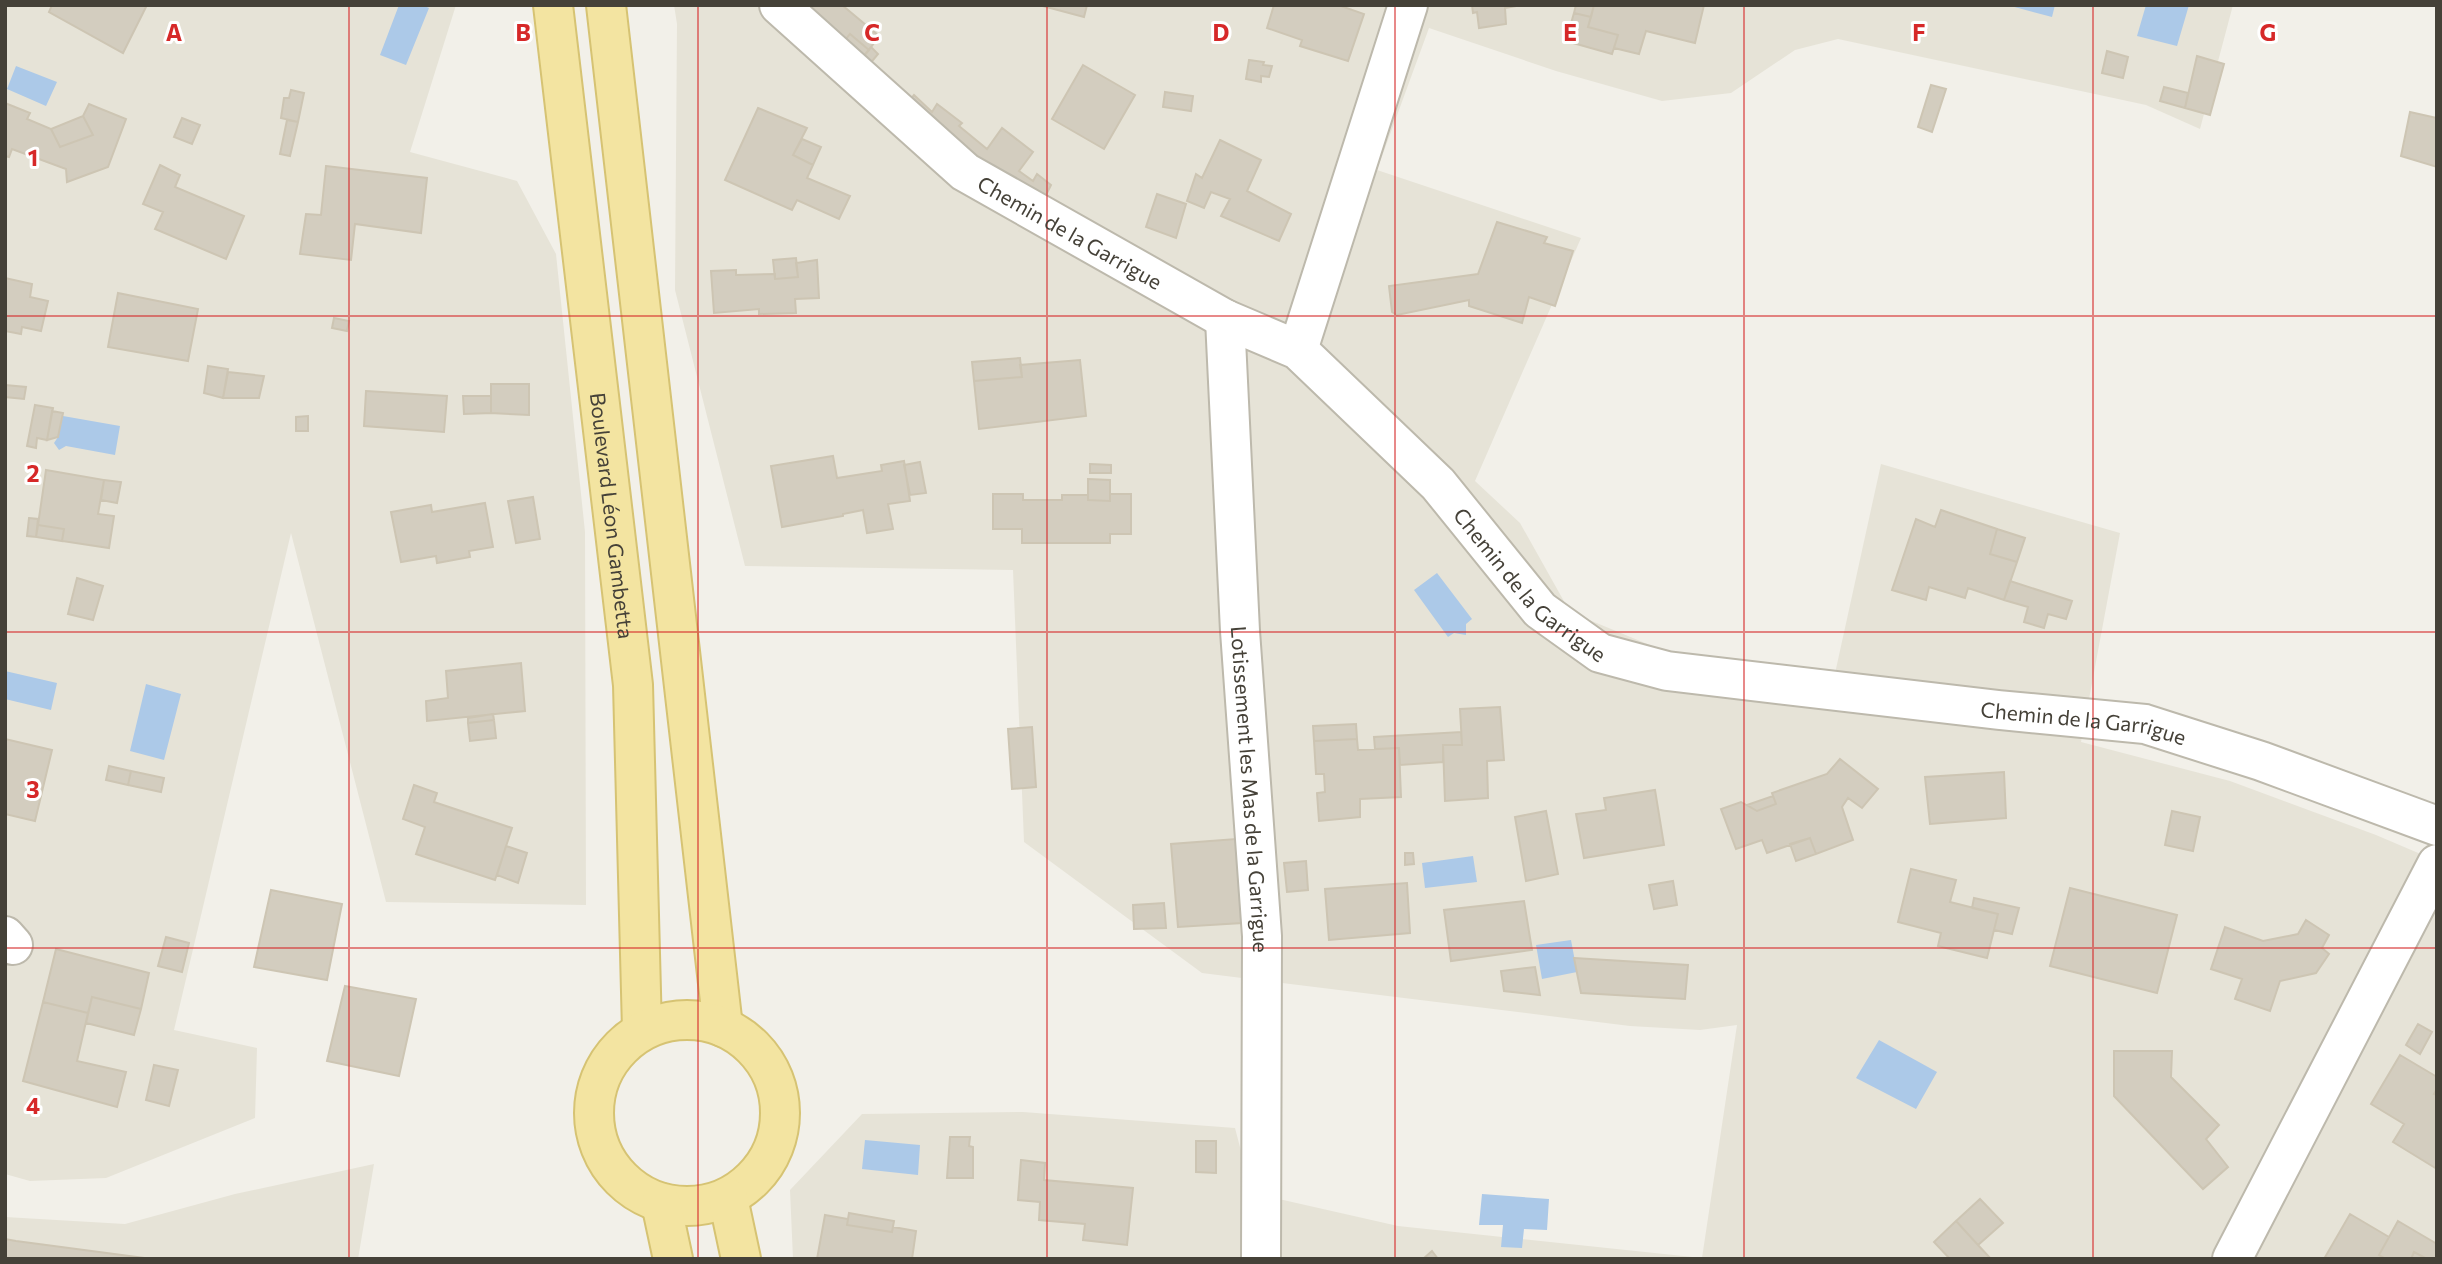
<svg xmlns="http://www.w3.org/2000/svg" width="2442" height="1264" font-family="Commissioner,sans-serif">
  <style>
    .residential { fill: #e6e3d7 }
    .water { fill: #acc9e8 }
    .building { fill: #d3cdbf; stroke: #cdc5b3; stroke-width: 2 }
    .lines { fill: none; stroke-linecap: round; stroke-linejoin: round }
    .minor-casing { stroke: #bdb9ac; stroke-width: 42 }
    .major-casing { stroke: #d6c373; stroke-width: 42 }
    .minor { stroke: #fff; stroke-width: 38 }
    .major { stroke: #f3e4a1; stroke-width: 38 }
    .grid { fill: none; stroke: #d62828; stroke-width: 2; stroke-opacity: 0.55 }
    .labels { text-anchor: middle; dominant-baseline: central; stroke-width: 6; stroke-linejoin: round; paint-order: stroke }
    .street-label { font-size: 21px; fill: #454138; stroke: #fff }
    .grid-label { font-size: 23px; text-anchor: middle; font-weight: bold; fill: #d62828; stroke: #fff; stroke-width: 6; stroke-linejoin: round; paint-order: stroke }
  </style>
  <rect width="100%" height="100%" fill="#f2f0e9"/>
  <path class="residential" d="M5 5H456L410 152 517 181 556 254 585 532 586 905 386 902 291 533 174 1030 257 1048 255 1118 106 1178 30 1181 5 1174Z
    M674 5H2233L2200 129 2146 105 1838 39 1795 50 1731 93 1662 101 1556 71 1429 28 1377 170 1581 238 1475 481 1520 523 1570 612 1686 660 1834 678 1881 464 2120 533 2081 742 2230 781 2376 835 2437 861V1259H793L790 1190 862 1114 1023 1112 1235 1128 1252 1193 1398 1226 1702 1258 1737 1025 1700 1030 1630 1026 1202 973 1024 842 1013 570 745 566 675 290 677 24Z
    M374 1164 358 1259H5V1217L125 1224 235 1194Z"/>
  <path class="water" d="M399 5H422L429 8 406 65 380 55Z
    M2007 5H2055L2052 17Z
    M2146 5H2189L2177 46 2137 36Z
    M16 66 57 82 46 106 7 89Z
    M63 416 120 426 115 455 66 446 59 450 54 443 58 437Z
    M1437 573 1472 619 1466 624V635L1454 633 1448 637 1414 590Z
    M5 671 57 683 51 710 5 699Z
    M146 684 181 694 164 760 130 751Z
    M1473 856 1477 882 1425 888 1422 863Z
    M1571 940 1577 972 1542 979 1536 945Z
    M1879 1040 1937 1072 1916 1109 1856 1078Z
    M865 1140 920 1145 918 1175 862 1169Z
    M1482 1194 1549 1199 1547 1230 1524 1229 1522 1248 1501 1247 1503 1225H1479Z"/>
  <path class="building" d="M52 5H147L123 53 49 12Z
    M809 5H842L879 36 869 50 850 34 838 49 799 16Z
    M1039 5H1087L1084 17Z
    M1274 5H1338L1364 14 1348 61 1300 46 1302 40 1267 28Z
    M1472 5H1522L1505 8 1506 24 1479 28 1477 12 1473 13Z
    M1576 5H1594L1591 17 1574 13Z
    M1594 5H1704L1695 43 1646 31 1639 54 1614 48 1618 35 1588 27Z
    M1574 13 1591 17 1588 27 1618 35 1612 54 1566 41Z
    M850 34 869 50 856 65 838 49Z
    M871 47 878 54 864 71 856 65Z
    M2107 51 2128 57 2123 78 2102 73Z
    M2197 56 2224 64 2210 115 2185 108Z
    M1249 60 1264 62 1263 65 1272 66 1269 77 1261 76V82L1246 79Z
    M1083 65 1135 95 1104 149 1052 119Z
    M1931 85 1946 89 1932 132 1918 127Z
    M2164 87 2188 93 2185 108 2160 101Z
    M291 90 304 93 298 122 281 118 284 98H289Z
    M1165 92 1193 96 1191 111 1163 107Z
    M914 95 932 112 937 104 962 123 959 126 987 149 1002 128 1033 152 1019 171 1033 181 1037 174 1051 185 1038 211 905 106Z
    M5 103 30 113 27 119 51 129 60 147 93 135 83 116 89 104 126 119 108 167 67 182 66 169 12 149 9 157 5 156Z
    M758 108 807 128 793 155 813 165 807 178 850 196 839 219 797 200 792 210 725 180Z
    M2410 112 2437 118V167L2401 156Z
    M83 116 93 135 60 147 51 129Z
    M182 118 200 125 192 144 174 137Z
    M287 120 298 122 290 156 280 154Z
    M802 139 821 147 813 165 793 155Z
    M1220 140 1261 160 1247 191 1291 214 1279 241 1221 216 1230 199 1211 192 1204 208 1187 201 1196 174 1202 178Z
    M160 165 180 175 175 187 244 216 226 259 155 229 163 212 143 204Z
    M326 166 427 178 421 233 355 224 351 260 300 254 306 214 321 215Z
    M1157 194 1186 204 1176 238 1146 227Z
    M1497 222 1547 237 1544 243 1573 251 1555 306 1529 297 1522 323 1469 306V300L1397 315 1392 312 1389 286 1478 274Z
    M796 258 798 277 775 279 773 260Z
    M817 260 819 298 795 299 796 313 759 314V309L714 313 711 271 736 270V275L775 274V279L798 277 796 263Z
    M5 278 32 284 30 297 48 301 41 331 22 327 21 334 5 331Z
    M118 293 198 309 188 361 108 347Z
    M334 318 349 321 347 331 332 328Z
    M1020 358 1022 377 974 381 972 362Z
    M1080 360 1086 416 979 429 974 381 1022 377 1020 365Z
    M208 366 228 369 223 398 204 393Z
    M228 372 264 376 259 398H223Z
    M491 384H529V415L491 413Z
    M5 385 26 387 24 399 5 397Z
    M366 391 447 396 444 432 364 426Z
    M463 396H491V413L464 414Z
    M35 405 53 408 47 440 37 438 36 448 27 446Z
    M52 411 63 413 58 437 47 440Z
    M308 416V431H296V417Z
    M833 456 837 478 882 471 881 465 904 461 910 501 888 504 893 529 867 533 863 510 843 514V516L782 527 771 466Z
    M920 462 926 493 910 495 904 465Z
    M1090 464 1111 465V473H1090Z
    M46 470 104 480 98 514 114 516 109 548 62 541 64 529 38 525Z
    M1088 479 1110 480V501L1088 500Z
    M104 480 121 482 117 503 101 500Z
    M993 494H1023V500H1062V495H1088V500L1110 501V494H1131V534H1110V543H1022V529H993Z
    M533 497 540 539 516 543 508 501Z
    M485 503 493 547 469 551 470 557 437 563 436 556 401 562 391 512 431 505 432 512Z
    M1941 510 1997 529 1990 554 2017 562 2004 600 1968 588 1965 598 1929 587 1926 600 1892 590 1916 519 1935 527Z
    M29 518 38 519 36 537 27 536Z
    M38 525 64 529 62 541 36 537Z
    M1997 529 2025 538 2017 562 1990 554Z
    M77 578 103 586 93 620 68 614Z
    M2010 581 2072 601 2066 619 2048 614 2044 628 2024 622 2028 607 2004 600Z
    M521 663 525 711 427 721 426 701 448 698 446 671Z
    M1500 707 1504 760 1487 761 1488 798 1445 801 1443 745H1462L1460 709Z
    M493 714 494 720 468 723V718Z
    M494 720 496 738 470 741 468 723Z
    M1356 724 1357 739 1314 741 1313 726Z
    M1032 727 1036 787 1012 789 1008 729Z
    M1461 732 1462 745H1443V762L1400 765 1399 748 1375 749 1374 737Z
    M5 739 52 750 35 821 5 814Z
    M1357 739 1358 750 1399 748 1401 797 1360 799V817L1319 821 1317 793 1325 792 1324 774H1316L1314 741Z
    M1840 759 1878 789 1862 808 1848 798 1842 807 1853 840 1816 854 1810 838 1767 853 1762 840 1736 849 1721 809 1741 802 1757 811 1776 804 1772 793 1827 774Z
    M109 766 131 771 128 785 106 780Z
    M131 771 164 778 161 792 128 785Z
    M2004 772 2006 818 1930 824 1925 777Z
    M414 785 437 793 434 802 512 828 495 880 416 854 425 827 403 819Z
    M1655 790 1664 845 1584 858 1576 814 1606 810 1604 798Z
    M1773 796 1776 804 1757 811 1747 805Z
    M1546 811 1558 874 1526 881 1515 817Z
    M2172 811 2200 817 2193 851 2165 845Z
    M1810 838 1816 854 1796 861 1790 844Z
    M1236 839 1242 923 1178 927 1171 844Z
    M506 846 527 853 518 883 497 875Z
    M1405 853H1413L1414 864 1405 865Z
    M1306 861 1308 890 1287 892 1284 863Z
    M1911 869 1956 880 1950 902 1998 914 1987 958 1938 946 1941 933 1898 922Z
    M1673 881 1677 905 1654 909 1649 885Z
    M1407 883 1410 933 1329 940 1325 889Z
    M2070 888 2177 915 2157 993 2050 966Z
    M271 890 342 904 327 980 254 967Z
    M1974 898 2019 908 2012 934 1994 930 1998 914 1972 908Z
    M1524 901 1532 950 1451 961 1444 910Z
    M1164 903 1166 928 1134 929 1133 905Z
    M2306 920 2329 935 2322 948 2329 954 2316 973 2280 981 2270 1011 2235 999 2242 979 2211 969 2225 927 2263 941 2298 934Z
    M166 937 189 943 182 972 158 966Z
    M56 949 149 973 141 1009 92 997 88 1013 43 1002Z
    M1574 958 1688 965 1685 999 1581 993Z
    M1535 967 1540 995 1504 991 1501 971Z
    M345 986 416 999 399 1076 327 1061Z
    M92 997 141 1009 134 1035 86 1023Z
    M43 1002 88 1013 77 1061 126 1072 117 1107 23 1081Z
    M2418 1024 2432 1032 2420 1054 2406 1045Z
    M2114 1051H2172L2171 1077 2219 1125 2206 1139 2228 1167 2203 1189 2114 1096Z
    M2400 1055 2437 1077V1089L2434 1094 2437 1095V1169L2393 1142 2404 1124 2371 1104Z
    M154 1065 178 1070 169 1106 146 1100Z
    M950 1137H970L969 1146 973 1147V1178H947Z
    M1196 1141H1216V1173L1196 1172Z
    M1021 1160 1045 1163 1044 1180 1133 1188 1127 1245 1083 1240 1085 1224 1039 1220 1040 1202 1018 1200Z
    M1980 1199 2003 1223 1978 1245 1956 1221Z
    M849 1213 894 1221 892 1232 847 1225Z
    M2350 1214 2389 1237 2379 1255 2386 1259H2324Z
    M825 1215 848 1219 847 1225 892 1232 893 1227 916 1231 912 1259H817Z
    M1956 1221 1978 1245 1991 1259H1950L1934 1242Z
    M2398 1221 2437 1244V1259H2427L2414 1252 2411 1259H2386L2379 1255Z
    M5 1239 16 1241 152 1259H5Z
    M1432 1251 1438 1259H1423Z
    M2414 1252 2427 1259H2411Z"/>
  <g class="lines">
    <g class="minor-casing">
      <g id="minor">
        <path id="s1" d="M779 5 965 172 1225 319 1298 350 1438 484 1540 610 1600 653 1667 671 1999 710 2145 724 2261 761 2437 826"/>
        <path id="s2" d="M1225 319 1240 631 1262 936 1261 1259"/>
        <path d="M1298 350 1408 5"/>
        <path d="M5 936 13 945"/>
        <path d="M2232 1259 2437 864"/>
      </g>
    </g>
    <g class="major-casing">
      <g id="major">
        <path id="s3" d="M553 5 633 685 642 1030"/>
        <path d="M606 5 723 1027"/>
        <circle cx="687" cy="1113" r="93"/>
        <path d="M728 1198 741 1259"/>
        <path d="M661 1203 673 1259"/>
      </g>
    </g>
    <use href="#minor" class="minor"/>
    <use href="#major" class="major"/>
  </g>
  <path class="grid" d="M349 5V1259M698 5V1259M1047 5V1259M1395 5V1259M1744 5V1259M2093 5V1259M5 316H2437M5 632H2437M5 948H2437"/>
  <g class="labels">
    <g class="street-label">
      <text stroke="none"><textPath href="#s1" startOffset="371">Chemin de la Garrigue</textPath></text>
      <text stroke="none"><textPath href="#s3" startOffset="514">Boulevard Léon Gambetta</textPath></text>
      <text stroke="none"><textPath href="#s1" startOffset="959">Chemin de la Garrigue</textPath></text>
      <text stroke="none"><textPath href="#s1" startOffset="1547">Chemin de la Garrigue</textPath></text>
      <text stroke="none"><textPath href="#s2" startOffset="471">Lotissement les Mas de la Garrigue</textPath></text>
    </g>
  </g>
  <g class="grid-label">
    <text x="174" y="41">A</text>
    <text x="523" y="41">B</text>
    <text x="872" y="41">C</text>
    <text x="1221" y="41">D</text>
    <text x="1570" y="41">E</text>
    <text x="1919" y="41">F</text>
    <text x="2268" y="41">G</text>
    <text x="33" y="166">1</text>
    <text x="33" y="482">2</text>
    <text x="33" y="798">3</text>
    <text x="33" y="1114">4</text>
  </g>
  <rect width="2442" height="1264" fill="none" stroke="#454138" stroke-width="14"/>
</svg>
